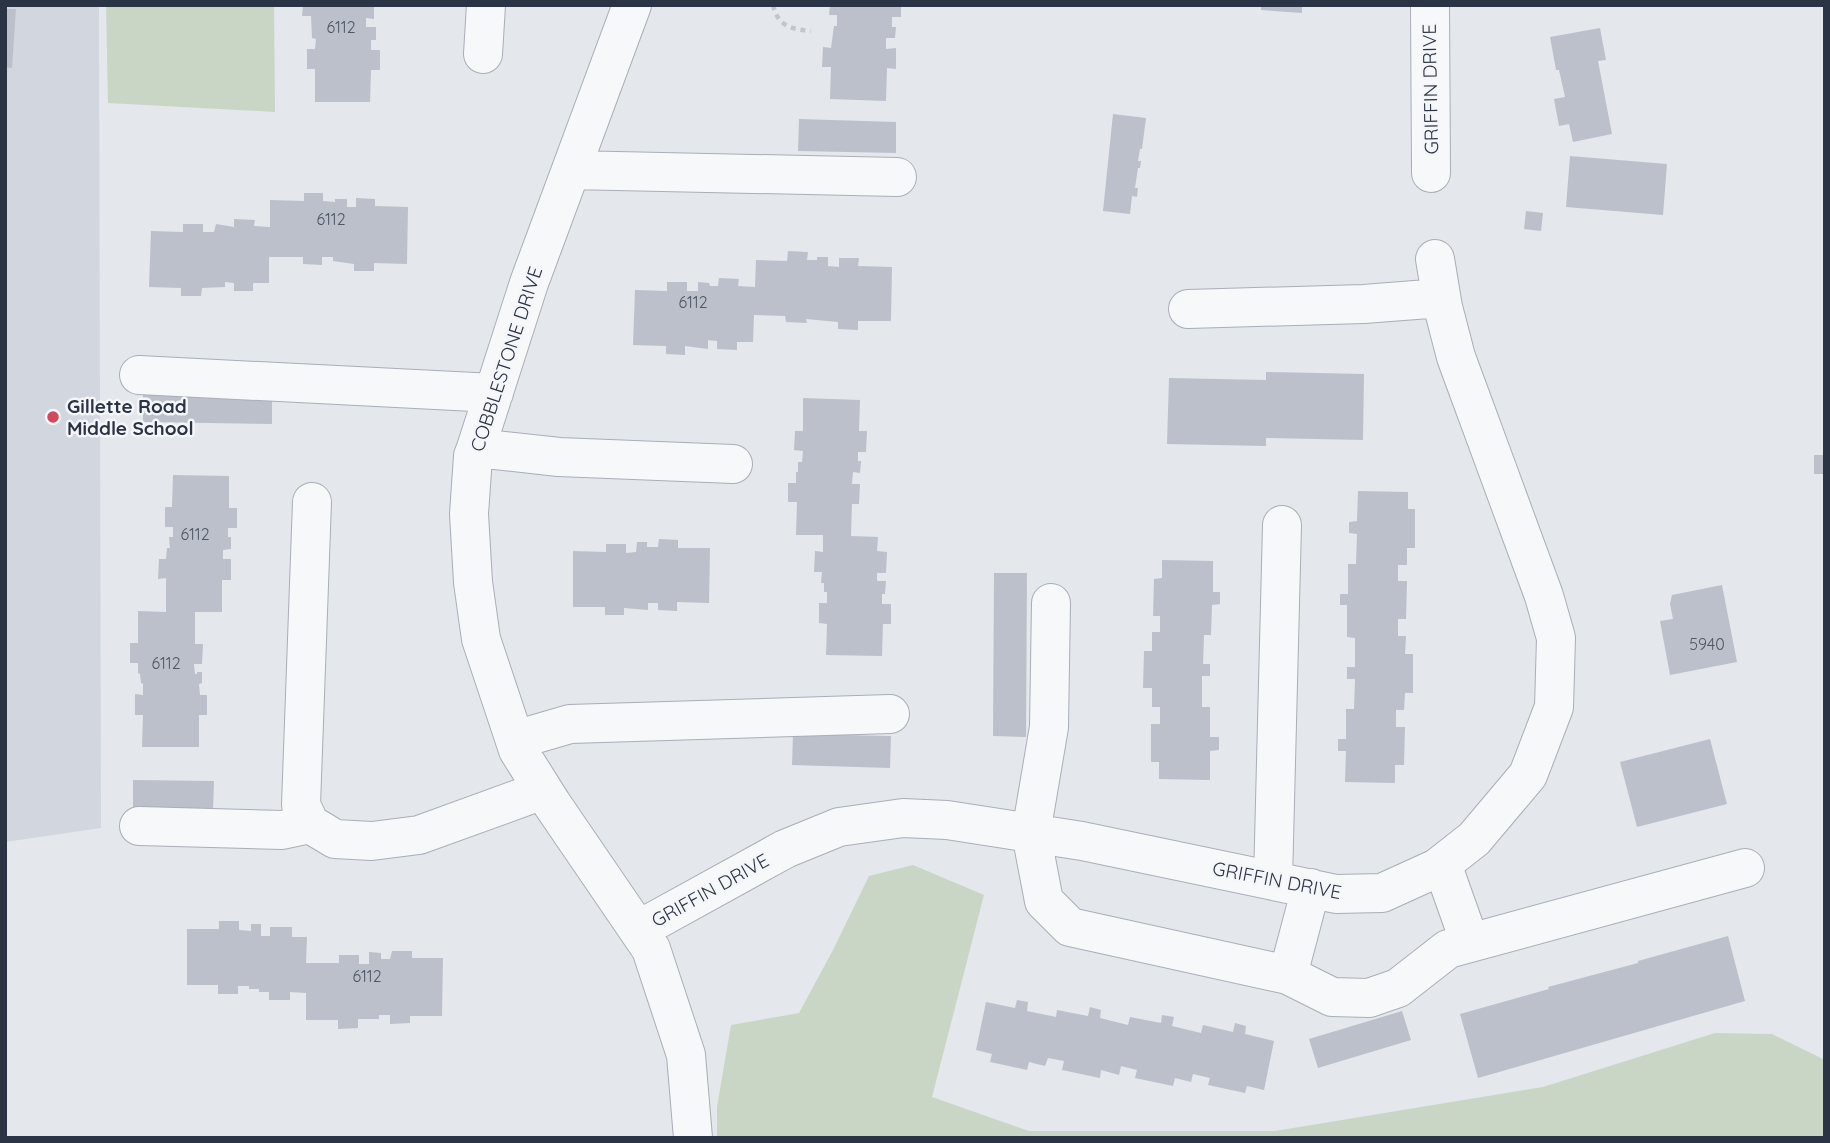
<svg xmlns="http://www.w3.org/2000/svg" width="1830" height="1143" font-family="Quicksand,sans-serif">
  <style>
    .built { fill: #d2d6de }
    .green { fill: #c9d6c5 }
    .building { fill: #bbc0ca }
    .lines { fill: none; stroke-linecap: round; stroke-linejoin: round }
    .minor-casing { stroke: #a9aeb7; stroke-width: 40 }
    .path { stroke: #c2c5cb; stroke-width: 4.5; stroke-dasharray: 5 5; stroke-linecap: butt }
    .minor { stroke: #f7f8fa; stroke-width: 38 }
    .poi-dot { fill: #d1495b; stroke: #f4f6f9; stroke-width: 2.5 }
    .labels { text-anchor: middle; dominant-baseline: central; stroke-width: 5; stroke-linejoin: round; paint-order: stroke }
    .number-label { font-size: 16px; fill: #4f5766 }
    .street-label { font-size: 19px; fill: #2b3445; stroke: #f4f6f9 }
    .poi-label { font-size: 19px; font-weight: bold; fill: #2b3445; stroke: #f4f6f9; text-anchor: start }
  </style>
  <rect width="100%" height="100%" fill="#e4e7ec"/>
  <path class="built" d="M5 5H99L101 828 5 842Z"/>
  <path class="green" d="M106 5H274L275 112 108 103Z
    M913 865 984 895 932 1097 1029 1131H1275L1543 1087 1715 1033 1772 1034 1825 1060V1138H717V1107L731 1025 799 1013 833 950 869 876Z"/>
  <path class="building" d="M303 5H374V19L366 18V27H376V40H371V50H380V70H371L370 102H315V69H307V49H315L316 39 312 38 311 16H302Z
    M830 5H901V17H892V27H896L895 38H886V49L896 48V69L887 68 886 101 830 99 831 67H822L823 47 831 48 834 26H837V15H829Z
    M1261 5H1302V13L1261 10Z
    M5 9H16L12 68 5 67Z
    M1600 28 1606 60 1598 61 1612 134 1573 142 1569 124 1559 126 1554 99 1565 97 1559 70H1556L1550 37Z
    M1113 114 1146 118 1142 149H1140L1138 161H1141L1140 168H1138L1135 188H1138L1137 197 1132 196 1130 214 1103 211Z
    M799 119 896 122V153L798 151Z
    M1570 156 1667 164 1663 215 1566 207Z
    M304 193H323V201L335 202V199H347V207H356V198L375 199V206L408 207 407 264 374 263V271H354V264L333 261V257H322V265L303 264V257H269V283H253V291H234V283L225 282V287L202 288 201 296H181V288L149 287 151 231 183 232V224H203V232H214L216 224 234 227V219L255 220 254 226 270 227V200L304 201Z
    M1526 211 1543 213 1541 231 1524 229Z
    M788 251 808 252 807 260H817V257H828V266L839 267V258H859L858 266 892 267 891 321H858V330L838 329V322L806 319 807 323 786 322 785 316 754 315 753 342H737V350L717 349V341L708 340V349L685 346V355L666 354V346L633 345 635 290 667 291V282H687V291H698V282L709 283 710 286H718L719 278 739 279 738 286 755 287 756 260 787 261Z
    M1266 372 1364 374 1363 440 1266 438V446L1167 444 1169 378 1266 380Z
    M143 391 272 393V424L143 422Z
    M803 398 860 400 859 431H867L866 452H858V461H861L860 473 853 472 852 484H860L859 504H852L851 536 878 537 877 551 887 552 886 573H877V581H886L885 594H882V604H891V624H883L882 656 826 655 827 624 819 623V603H827V592H824V583H821L822 572H814L815 551 823 552V535H796L797 502H788V483H796V472H798V462H802L803 451 794 450 795 431H803Z
    M1814 455H1825V474H1814Z
    M173 475 229 476V508H237V528H228V537H231V549L223 550V559H231V580H222V612H195V644H203L202 664H194L195 674H197V672H202V683L199 684 200 695H207V715H199V747H142L143 715H135V694L143 695V684L141 683 140 674 138 673V663H130V643H138V611L166 612V578L158 579 159 559H166L167 548H170L169 537H173V527H165V507H172Z
    M1358 491 1408 492V509H1415V548H1407V565H1398V581H1407L1406 619H1398V636H1406L1405 654H1413V693H1405L1404 710H1396V727H1405L1404 765H1395V783L1345 782 1346 751H1338V739H1346V709H1354L1355 679H1347V667H1355V638L1347 637V605H1340V594H1348V564H1356L1357 534 1349 533V522L1357 521Z
    M659 539 678 540V548H710L709 603 677 602V611L658 610V603H648V610L624 608V615H605V607H573V551L606 552V544H626V553L636 552 637 542H647V547H658Z
    M1162 560 1213 561V592H1220V604L1212 605 1211 635H1204L1203 664H1210V676H1202V707H1210V737H1219V750L1210 751V780L1159 779V762H1151V724H1160V707H1152V688H1143L1144 651H1152V632H1160V616H1153L1154 579 1162 578Z
    M994 573H1027L1026 737 993 736Z
    M1722 585 1737 662 1670 675 1660 621 1673 619 1670 604 1672 595Z
    M793 734 891 736 890 768 792 765Z
    M1710 739 1727 804 1637 827 1620 762Z
    M133 780 214 781 213 812 133 811Z
    M219 921H239V930L251 931V924H261V936H270V927H292V937H307L306 963H339V955H359V964H369V952L381 953V959H390L392 951H412V958H443L442 1016H410V1023L390 1024V1015H379V1019H358V1028L338 1029V1020H306V993L290 992V1000H269V992H259V989H249V986H238V994H218V985H187V929H219Z
    M1728 936 1745 1001 1478 1078 1460 1014 1549 989 1548 987 1638 963V961Z
    M1017 1000 1028 1002 1027 1011 1056 1017 1057 1010 1088 1016 1090 1007 1101 1010 1100 1018 1128 1025 1130 1017 1161 1023 1162 1015 1174 1017 1172 1026 1201 1033 1203 1025 1233 1032 1235 1023 1246 1026 1245 1034 1274 1041 1264 1090 1247 1086 1245 1093 1208 1085 1210 1078 1193 1074 1191 1082 1175 1078 1173 1086 1135 1078 1137 1070 1121 1066 1119 1075 1101 1070 1100 1078 1062 1070 1064 1061 1048 1058 1045 1066 1029 1062 1027 1070 990 1062 992 1054 976 1050 986 1002 1015 1008Z
    M1402 1011 1411 1040 1318 1068 1309 1039Z"/>
  <g class="lines">
    <g class="minor-casing">
      <path id="minor" d="M632 5 529 283 476 448 473 456 469 514 473 582 481 639 518 750 552 804 651 949 686 1055 693 1138
        M1430 5 1431 173
        M483 54 486 5
        M571 170 897 177
        M1188 309 1364 304 1441 298
        M139 375 494 393
        M476 448 559 457 733 464
        M312 502 301 805 310 824 335 839 372 841 419 835 543 790
        M1051 603 1049 727 1031 833 1044 901 1070 927 1288 975 1332 997 1369 998 1398 988 1448 949 1745 868
        M515 740 570 724 890 714
        M139 826 282 830 310 824
        M1442 864 1470 943
        M1273 881 1282 525
        M638 930 785 849 839 827 903 818 947 820 1082 841 1336 894 1382 893 1437 868 1474 839 1528 775 1554 707 1556 638 1544 596 1456 357 1443 307 1435 259
        M1288 975 1311 888"/>
    </g>
    <path class="path" d="M773 5C778 27 792 29 811 31"/>
    <use href="#minor" class="minor"/>
  </g>
  <circle class="poi-dot" cx="53" cy="417" r="7"/>
  <g class="labels">
    <g class="number-label">
      <text x="341" y="27">6112</text>
      <text x="331" y="219">6112</text>
      <text x="693" y="302">6112</text>
      <text x="195" y="534">6112</text>
      <text x="1707" y="644">5940</text>
      <text x="166" y="663">6112</text>
      <text x="367" y="976">6112</text>
    </g>
    <g class="street-label">
      <text transform="translate(1430 89) rotate(-91)">GRIFFIN DRIVE</text>
      <text transform="translate(506 359) rotate(-72)">COBBLESTONE DRIVE</text>
      <text transform="translate(1277 880) rotate(11)">GRIFFIN DRIVE</text>
      <text transform="translate(710 890) rotate(-29)">GRIFFIN DRIVE</text>
    </g>
    <g class="poi-label">
      <text x="67" y="406">Gillette Road<tspan x="67" dy="22">Middle School</tspan></text>
    </g>
  </g>
  <rect width="1830" height="1143" fill="none" stroke="#2b3445" stroke-width="14"/>
</svg>
